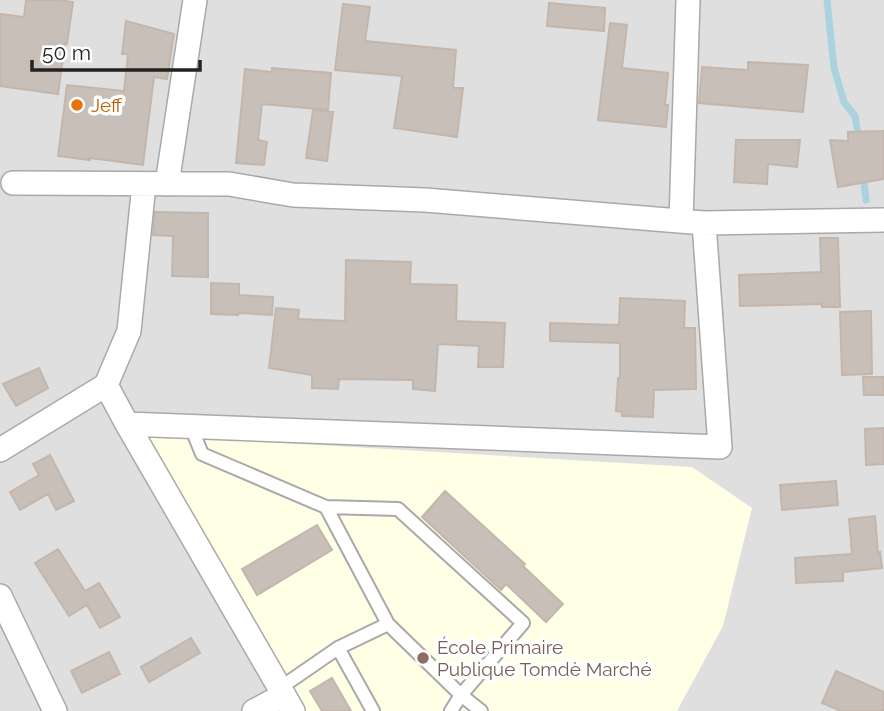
<svg xmlns="http://www.w3.org/2000/svg" width="884" height="711" font-family="Raleway,sans-serif">
  <style>
    .residential { fill: #e0dfdf }
    .education { fill: #ffffe5 }
    .lines { fill: none; stroke-linecap: round; stroke-linejoin: round }
    .stream { stroke: #aad3df; stroke-width: 7 }
    .building { fill: #c7bfb8; stroke: #c4b6ab; stroke-width: 2 }
    .lane-casing { stroke: #a9a9a9; stroke-width: 16 }
    .street-casing { stroke: #a9a9a9; stroke-width: 26 }
    .lane { stroke: #fff; stroke-width: 12 }
    .street { stroke: #fff; stroke-width: 23 }
    .food-dot { fill: #e8710a; stroke: #fff; stroke-width: 2.5 }
    .education-dot { fill: #8d6e63; stroke: #fff; stroke-width: 2.5 }
    .labels { text-anchor: middle; dominant-baseline: central; stroke-width: 7; stroke-linejoin: round; paint-order: stroke }
    .food-label { font-size: 19px; fill: #c56008; stroke: #fff; text-anchor: start }
    .education-label { font-size: 19px; fill: #785e54; stroke: #fff; text-anchor: start }
  </style>
  <rect width="100%" height="100%" fill="#f2efe9"/>
  <path class="residential" d="M0 0H884V711H0Z"/>
  <path class="education" d="M148 435 692 467 752 508 723 626 677 711H298Z"/>
  <g class="lines">
    <path class="stream" d="M827 0 834 68 844 102 855 116 859 140
      M863 173 866 200"/>
  </g>
  <path class="building" d="M26 0H58L73 2 67 44 65 43 58 94 0 86V14L24 17Z
    M549 3 605 8 604 31 547 26Z
    M343 4 370 7 365 41 456 50 453 88H463L457 137 394 128 402 76 335 70Z
    M126 21 174 34 167 79 154 77 143 165 90 158V160L58 156 67 85 124 91 128 54H122Z
    M610 23 627 25 622 68 668 73 665 105H668L666 127 598 120Z
    M748 62 808 65 803 112 699 103 702 67 748 70Z
    M272 68 331 73 328 110 262 104 258 140 267 142 264 165 236 163 245 69 272 72Z
    M313 110 333 112 327 161 306 158Z
    M884 131V179L838 187 830 140 848 141V132Z
    M736 140H800L797 167 768 164 767 184 734 182Z
    M155 212 208 213V277L172 276 173 236 153 235Z
    M820 238H838L840 307H822V304L740 306 739 275 821 272Z
    M346 260 411 262 410 284 457 285 456 321 505 323 503 367H478L479 346 438 344 435 391 413 389V380L339 379 338 389 312 388V375L269 368 276 308 299 310 298 319 345 321Z
    M211 283 239 284V295L273 297 272 315 239 313 238 315 211 314Z
    M620 298 685 301 684 328H695L696 389 654 390 653 417 622 416V412L616 411 618 378H620V343L550 341V323L619 325Z
    M871 311 872 374 842 375 840 312Z
    M39 368 48 388 16 406 3 384Z
    M863 377H884V395H864Z
    M884 428V464L866 465 865 429Z
    M50 455 74 501 56 510 48 494 20 510 10 492 39 475 33 464Z
    M836 481 838 505 782 510 780 485Z
    M445 491 525 564 523 566 563 604 546 622 506 584 501 590 422 517Z
    M875 516 878 553 880 552 882 568 843 572V581L796 583 795 558 852 554 849 519Z
    M317 525 332 550 257 595 242 569Z
    M58 549 85 591 99 583 120 617 100 628 87 605 69 616 35 563Z
    M191 638 200 653 149 682 141 667Z
    M109 652 120 674 82 693 71 671Z
    M836 671 884 692V711H841L822 703Z
    M332 678 351 711H322L310 691Z"/>
  <g class="lines">
    <g class="lane-casing">
      <path id="lane" d="M191 427 202 454 326 507 398 509 523 623 461 695 451 711
        M326 507 388 624 461 695 481 711
        M338 648 373 711
        M280 688 338 648 388 624"/>
    </g>
    <g class="street-casing">
      <path id="street" d="M13 183 229 184 293 195 425 200 704 223 884 220
        M167 184 195 0
        M681 221 688 0
        M106 385 127 424 293 711
        M127 424 720 447 704 223
        M0 450 106 385 129 331 144 184
        M0 596 55 711
        M254 711 284 695"/>
    </g>
    <use href="#lane" class="lane"/>
    <use href="#street" class="street"/>
  </g>
  <circle class="food-dot" cx="77" cy="105" r="7"/>
  <circle class="education-dot" cx="423" cy="658" r="7"/>
  <g class="labels">
    <g class="food-label">
      <text x="91" y="105">Jeff</text>
    </g>
    <g class="education-label">
      <text x="437" y="647">École Primaire<tspan x="437" dy="22">Publique Tomdè Marché</tspan></text>
    </g>
  </g>
  <path d="M32 60v10h168v-10" fill="none" stroke="#222222" stroke-width="3.5"/>
  <text x="42" y="60" font-size="21" fill="#222222" stroke="#ffffff" stroke-width="5" paint-order="stroke">50 m</text>
</svg>
